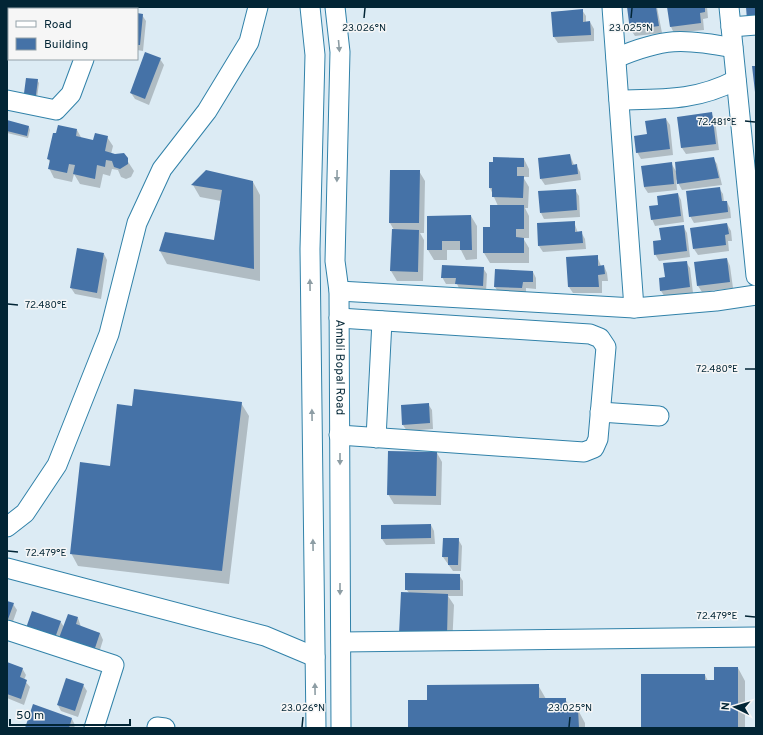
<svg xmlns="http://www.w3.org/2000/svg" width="763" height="735" font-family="Overpass,sans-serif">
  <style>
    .shadow { fill: #0003 }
    .building { fill: #4572a7 }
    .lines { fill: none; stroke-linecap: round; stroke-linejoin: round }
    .minor-casing { stroke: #3182a9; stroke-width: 21 }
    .minor { stroke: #fff; stroke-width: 19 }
    .oneway { fill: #8d9da4 }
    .ticks { fill: none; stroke: #022535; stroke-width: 1.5 }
    .labels { text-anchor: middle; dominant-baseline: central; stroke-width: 3; stroke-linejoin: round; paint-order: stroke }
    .street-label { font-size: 12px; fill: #022535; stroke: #f6f6f6 }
    .ticks-label { font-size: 10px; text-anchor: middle; fill: #022535; stroke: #f6f6f6; stroke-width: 3; stroke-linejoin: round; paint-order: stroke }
  </style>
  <rect width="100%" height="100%" fill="#dcebf4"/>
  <path class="shadow" d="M632 7H657L662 33 635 36 631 30Z
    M668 7H707L708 18 703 19 704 30 674 33 671 27Z
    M582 10 586 16V23L590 22 594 29V41L558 43 554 37 552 12Z
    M137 14 142 15 146 21 143 51 137 50Z
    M160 59 164 65 149 105 135 99 131 93Z
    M37 80 39 83 36 105 24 101Z
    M711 113 715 120 719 150 686 154 682 148 678 118Z
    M666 119 670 125 673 155 641 159 637 152 648 135Z
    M7 121 29 127 30 130 28 138 7 133Z
    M77 130 82 139 94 141 107 137 113 146 111 154H123L134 171 131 177 126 179 121 177 118 170 112 169 110 176 103 174 100 188 80 184 74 174 72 182 54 178 49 168 50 162 48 159Z
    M570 155 574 165H576L580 172 581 180 545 185 541 179Z
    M713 158 717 164 722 185 682 190 676 179 677 190 648 193 644 187 671 163 677 173Z
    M524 159 529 169V177H523L529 187 528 208H525L529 216V238H523L529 248V263H490L484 253 498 206 490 188Z
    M419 171 425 181 424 233H420L424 240 423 281H397L391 271 394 230 390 223Z
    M253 182 260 195V281L167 264 160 251 166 233 214 241 221 201 200 197 193 185Z
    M719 188 723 194 724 202H727L730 208 731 218 694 223 690 216Z
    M575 190 579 196 580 217 544 219 541 213Z
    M678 194 681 200 684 222 655 226 652 219 659 206Z
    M471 216 477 226V259L466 260 461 250H447V260H434L428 250V217Z
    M574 222 578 233 581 232 585 239 586 249 543 252 539 246Z
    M727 224 731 231 732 241H728L729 251 698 255 694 249Z
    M683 226 687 233 690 257 659 261 655 254 662 241Z
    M104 254 107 260 101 299 75 294 71 288Z
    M597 256 601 266H604L607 273 608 281H602V293H573L569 287Z
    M727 259 730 266 733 288 702 292 698 286Z
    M686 262 690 268 693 293 665 297 661 291Z
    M483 268 487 274 486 292 460 290 457 284H446L442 277Z
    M533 272 536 278V289L526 288V294L499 293 495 287Z
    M241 403 249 416 229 584 78 566 71 553 111 467 133 407Z
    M428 404 432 410 433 429 407 431 403 425Z
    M437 453 442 462 441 505 394 504 388 494Z
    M431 525 434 531 435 544 386 545 382 539Z
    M458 539 462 546 461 571H453L443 557Z
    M459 575 463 581V596H448L454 605 452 646 406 589Z
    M7 602 13 604 17 610 11 627 7 625Z
    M78 618 81 627 100 633 103 640 98 656 41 638 60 621 64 627Z
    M7 663 22 668 26 675 24 680 30 687 24 705 7 698Z
    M738 668 745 681V728H642L705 675 708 681H716Z
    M83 685 87 691 78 717 61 711 58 705Z
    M538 685 546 699H565L572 710H578L585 723V728H409L428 701Z
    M72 719 75 725 74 728H26Z"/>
  <path class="building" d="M627 7H656L659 26 630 30Z
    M667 7H705V12L700 13 701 23 670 27Z
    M746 7H756V19L747 20Z
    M583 9V22L590 21 591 35 553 37 551 12Z
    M137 13 143 14 140 45H137Z
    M145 52 161 58 145 99 130 93Z
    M752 66H756V92H755Z
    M26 78 38 79 35 103 23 101Z
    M712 112 716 144 681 148 677 117Z
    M666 118 670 149 636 153 634 136 647 134 645 121Z
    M7 120 29 126 27 136 7 131Z
    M58 125 77 129 76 136 93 140 95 133 108 136 105 151 115 154 124 153 128 158V164L120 169 114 167 112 161 106 160 105 167 97 165 95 179 73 174 75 165 69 164 67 173 48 169 50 160 47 159 53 133H56Z
    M570 154 572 165 577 164 578 174 540 179 538 158Z
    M493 157 524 158V167H517V176H524L523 198 492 197V188H489V162H493Z
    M714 157 719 178 677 184 675 162Z
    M672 162 674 184 644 187 641 166Z
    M206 170 253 181 254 269 159 251 165 232 214 240 222 190 191 185Z
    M390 170H420L419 223H389Z
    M720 187 722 201H727L728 212 689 217 686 191Z
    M576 189 577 210 540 213 538 191Z
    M678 193 681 216 651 220 649 206 658 205 657 196Z
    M490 205H524V229H516V237L524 238V253H483V227H490Z
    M471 215 472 250H460V241H442V250H427V216Z
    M575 221V232L582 231 583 243 538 246 537 223Z
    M727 223 729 234 725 235 726 245 693 249 690 228Z
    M684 225 687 251 654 255 653 241 661 240 659 228Z
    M392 229 419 230 418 272 390 271Z
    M77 248 104 253 97 293 70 288Z
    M598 255V266L604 265 605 274 598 275 599 287H568L566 257Z
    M727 258 730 282 697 286 694 262Z
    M687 261 690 287 660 291 659 278 665 277 663 263Z
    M442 265 484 267 483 286 455 284 456 278H441Z
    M495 269 533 271V282H523L522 288 494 287Z
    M134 389 242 402 222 571 70 554 80 462 110 466 117 404 132 406Z
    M429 403 430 423 402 425 401 405Z
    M388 451 437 452 436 496 387 495Z
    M431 524V538L381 539V525Z
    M443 538H459L458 565H448V557H442Z
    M405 573 460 574V590H405Z
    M401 592 448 594 447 636 399 634Z
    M7 601 14 603 7 622Z
    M32 611 61 621 55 638 26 628Z
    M68 614 78 617 76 624 100 633 94 651 59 638Z
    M7 662 23 668 20 677 27 680 21 699 7 694Z
    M714 667H738V728H641V674H705V680H714Z
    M66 678 84 684 75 711 57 705Z
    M539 684V698H566V709H578L579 728H408V700H427V685Z
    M33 704 72 718 69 728H25Z"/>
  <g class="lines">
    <g class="minor-casing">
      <g id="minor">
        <path d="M85 7V9"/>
        <path d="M310 7 315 55 310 249 316 728"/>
        <path id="s1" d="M335 7 340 52 335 261 339 291 341 728"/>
        <path d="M612 7 634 308"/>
        <path d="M729 7 756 276"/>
        <path d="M731 27 756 25"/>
        <path d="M616 58C663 38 683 38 733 48"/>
        <path d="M7 100 56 110 71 94 84 59"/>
        <path d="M619 100C663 99 696 101 736 80"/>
        <path d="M339 291 634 308 716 301 756 295"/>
        <path d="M339 318 590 334 600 338 606 347 598 439 594 448 584 452 339 435"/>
        <path d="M600 412 659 416"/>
        <path d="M376 438 382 321"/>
        <path d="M7 527 25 513 57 465 109 334 137 223 162 169 207 111 249 42 258 7"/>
        <path d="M7 568 265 636 315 657"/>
        <path d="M7 630 114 665 94 728"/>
        <path d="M341 642 756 637"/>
        <path d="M157 727 165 728"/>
      </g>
    </g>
    <use href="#minor" class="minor"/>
  </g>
  <defs><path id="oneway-solid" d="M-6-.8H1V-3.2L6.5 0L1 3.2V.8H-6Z"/></defs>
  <g class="oneway">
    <use href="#oneway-solid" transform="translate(339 46) rotate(85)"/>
    <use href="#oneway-solid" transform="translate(337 176) rotate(91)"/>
    <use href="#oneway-solid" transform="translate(310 285) rotate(-91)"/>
    <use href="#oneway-solid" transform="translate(312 415) rotate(-91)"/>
    <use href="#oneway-solid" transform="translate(340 459) rotate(90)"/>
    <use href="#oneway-solid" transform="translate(313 545) rotate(-91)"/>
    <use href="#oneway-solid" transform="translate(340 589) rotate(90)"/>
    <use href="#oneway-solid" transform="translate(315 689) rotate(-91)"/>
  </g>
  <path class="ticks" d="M364 18 365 8M631 18 632 8M745 121 755 122M8 304 18 305M745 369H755M8 551 18 552M745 616 755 617M302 727 303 717M569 727 570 717"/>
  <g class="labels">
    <g class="street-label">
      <text stroke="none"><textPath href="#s1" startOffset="361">Ambli Bopal Road</textPath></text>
    </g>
  </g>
  <g class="ticks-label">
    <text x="364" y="31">23.026°N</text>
    <text x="631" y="31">23.025°N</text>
    <text x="717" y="125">72.481°E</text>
    <text x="46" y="308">72.480°E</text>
    <text x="717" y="372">72.480°E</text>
    <text x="46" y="556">72.479°E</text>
    <text x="717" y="619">72.479°E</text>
    <text x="303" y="711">23.026°N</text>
    <text x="570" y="711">23.025°N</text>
  </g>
  <rect width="763" height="735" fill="none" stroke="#022535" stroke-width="16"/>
  <rect x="8" y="8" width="130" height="52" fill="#f6f6f6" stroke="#94a2a9"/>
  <rect x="16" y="21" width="20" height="6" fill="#ffffff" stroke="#94a2a9"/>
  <text x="44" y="28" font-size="12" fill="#022535">Road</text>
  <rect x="16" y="38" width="20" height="12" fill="#4572a7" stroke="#94a2a9"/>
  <text x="44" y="48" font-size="12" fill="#022535">Building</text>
  <g transform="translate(735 707) rotate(275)" stroke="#f6f6f6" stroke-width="3" paint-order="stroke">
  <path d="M0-3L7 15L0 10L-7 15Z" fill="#022535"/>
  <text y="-6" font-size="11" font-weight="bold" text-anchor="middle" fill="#022535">N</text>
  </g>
  <path d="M10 719v6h120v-6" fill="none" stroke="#022535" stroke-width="2"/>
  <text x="16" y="719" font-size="12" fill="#022535" stroke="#f6f6f6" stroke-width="3" paint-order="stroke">50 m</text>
</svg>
